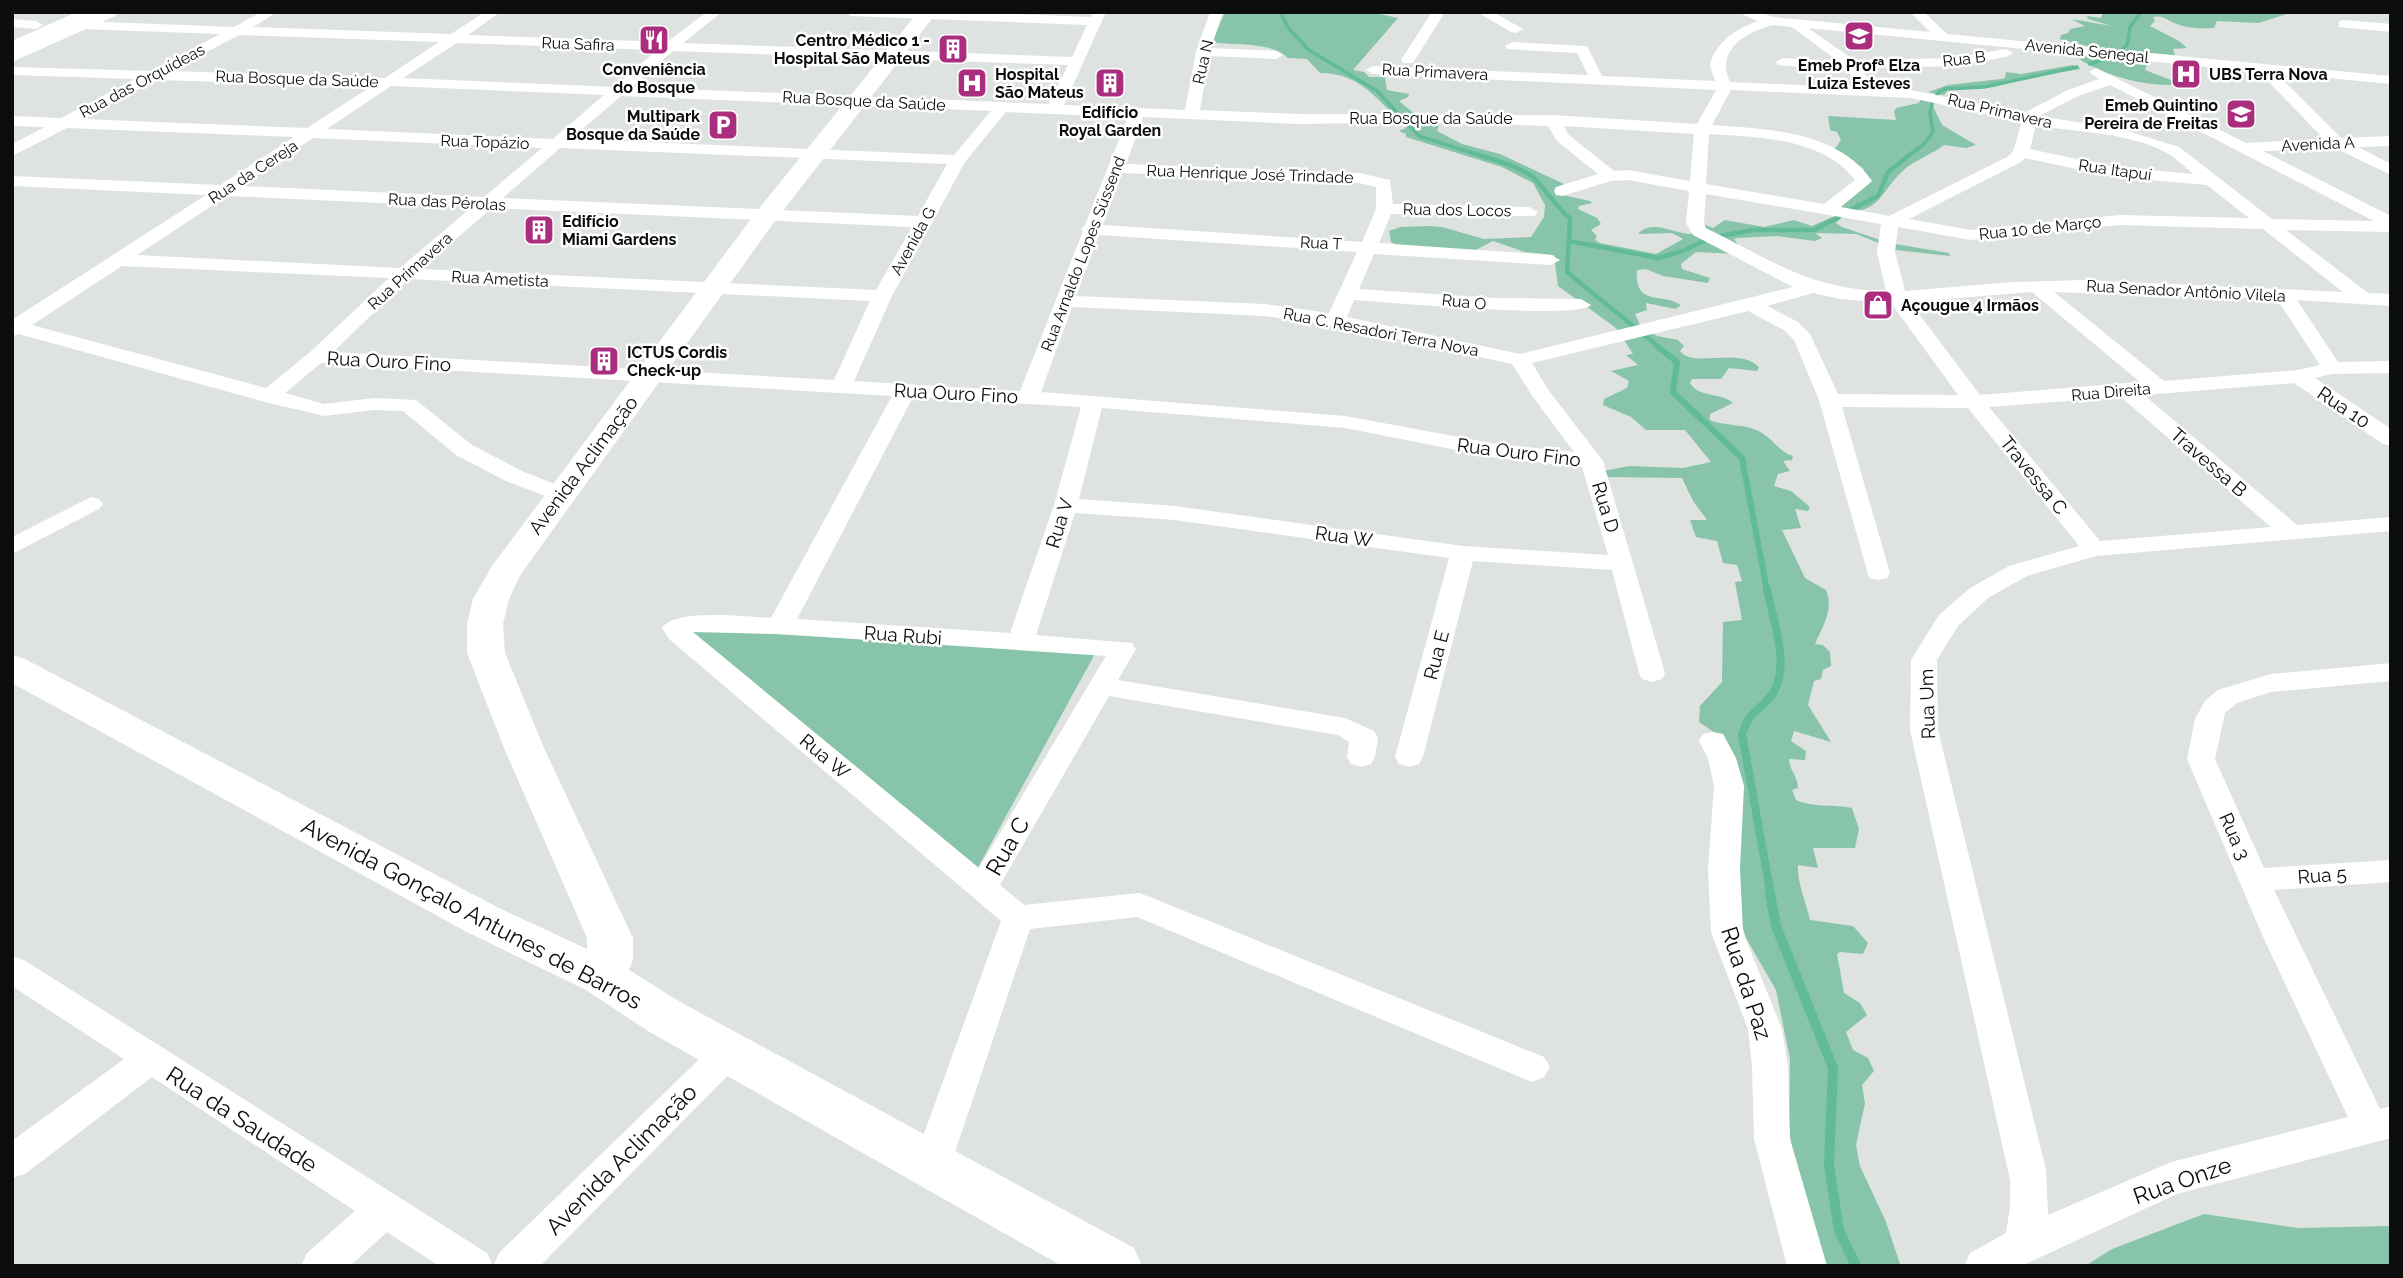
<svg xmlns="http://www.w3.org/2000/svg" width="2403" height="1278" font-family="Raleway,sans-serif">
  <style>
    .green { fill: #87c4a9 }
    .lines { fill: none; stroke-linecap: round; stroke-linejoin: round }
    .stream-far4 { stroke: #61bb97; stroke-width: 3.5 }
    .stream-far3 { stroke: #61bb97; stroke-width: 4.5 }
    .stream-far2 { stroke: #61bb97; stroke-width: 6 }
    .stream-far1 { stroke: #61bb97; stroke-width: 8 }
    .stream { stroke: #61bb97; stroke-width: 10 }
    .street { fill: #fff; fill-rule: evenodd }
    .secondary { fill: #fff; fill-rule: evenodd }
    .primary { fill: #fff; fill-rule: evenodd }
    .highway { fill: #fff; fill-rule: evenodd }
    .labels { text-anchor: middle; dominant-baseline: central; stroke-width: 5; stroke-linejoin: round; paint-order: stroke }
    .far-poi-label { font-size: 16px; font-weight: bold; fill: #0b0d0c; stroke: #fff; text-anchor: start }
    .far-street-label { font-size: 16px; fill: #0b0d0c; stroke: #fff }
    .street-label { font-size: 19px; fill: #0b0d0c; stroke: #fff }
    .near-street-label { font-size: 23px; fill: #0b0d0c; stroke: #fff }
  </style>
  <rect width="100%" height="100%" fill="#dee3e1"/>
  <path class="green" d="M1225 12H1347L1375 13 1398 18 1353 70 1364 72 1369 77H1385L1387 90 1409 94 1408 97 1399 101 1422 120 1439 125 1437 131 1462 144 1500 154 1564 184 1558 194 1590 201 1592 203 1579 206 1578 209 1597 218 1601 224 1591 230 1597 236 1595 240 1600 243 1656 254 1683 239 1672 233 1638 234C1652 218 1674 234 1691 234L1699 222 1713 228 1725 220 1764 227 1794 220 1812 226 1832 217 1840 219 1836 223 1842 227 1889 243 1949 253 1950 256 1896 250 1856 234 1815 233 1822 238 1815 241 1777 236 1738 238 1734 239 1739 246 1737 254 1696 252 1681 264 1682 269 1710 278 1708 283 1663 276 1646 269 1637 270C1634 307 1662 292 1681 305L1676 309 1646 303 1647 310 1635 314 1640 325 1657 336 1678 340 1684 346 1680 351C1693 369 1738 346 1759 367L1757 371 1729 368 1721 379H1692L1690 383C1699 398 1720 392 1733 403L1710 414V420C1727 427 1746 423 1762 433 1774 440 1780 453 1793 456L1792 460 1783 461 1790 471 1778 474 1774 486 1791 491 1810 507 1808 511 1795 509 1801 528 1782 530 1805 578 1826 590C1834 610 1823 625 1815 644L1823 645 1830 652 1831 666 1823 670 1821 679 1814 681 1808 705 1831 742 1794 731 1791 741 1806 751 1805 760 1789 759C1789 770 1798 776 1798 788L1792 790 1796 800C1813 808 1833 804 1852 808L1859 829 1855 848H1813L1818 868 1798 865C1797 884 1806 901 1810 920L1853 926 1868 943 1863 954 1840 952 1837 954 1844 993 1860 1003 1867 1015 1846 1032 1853 1050 1868 1058 1874 1071 1862 1085 1865 1103 1856 1145 1860 1166 1886 1222 1900 1264 1822 1266 1810 1253 1789 1130 1790 1059 1776 990 1746 938 1732 890 1735 774 1732 751 1721 737 1699 722 1700 706 1722 682 1723 622 1742 620 1735 582 1742 581 1737 565 1723 563 1717 541 1696 537 1690 520H1707L1693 501 1682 478 1608 477 1603 471 1629 466 1683 468 1711 462 1685 430H1646L1631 417 1603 405 1604 399 1627 388 1629 381 1611 371 1638 365 1626 355 1633 354 1616 328 1558 286 1554 255 1525 252 1493 241 1472 252 1399 246 1391 242 1389 231 1401 227 1428 226 1442 227 1484 239 1531 237 1544 217 1545 205 1533 183 1502 167 1406 137V134L1399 131 1406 128 1405 125C1377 101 1362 73 1320 73L1307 59 1288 58C1272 41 1234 46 1212 42Z
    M2103 12H2293L2259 23 2217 21 2214 28C2201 29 2186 28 2174 23 2166 19 2162 15 2153 17L2155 21 2150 26 2179 41 2187 48 2173 49 2175 55 2099 49 2060 39 2061 35 2068 33 2070 29 2085 26 2071 19 2112 26 2088 19 2087 16 2101 18Z
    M2071 53 2149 61 2145 70 2181 84C2149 89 2096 74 2071 53Z
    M2073 65 2081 69 2033 76 1994 87 1948 90 1944 95 1928 92 1948 85 2001 79 2005 78 2006 72 2021 74Z
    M1921 98 1935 100 1932 104 1942 125 1976 145 1966 148 1944 145C1932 154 1918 159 1906 168 1879 191 1880 219 1836 209L1869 184 1863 168 1834 150 1841 140 1837 132 1830 130 1828 116 1896 120 1894 112 1896 108 1919 103Z
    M683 629 1096 652 976 871Z
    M2204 1214 2298 1228 2391 1226V1266H2085L2112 1249Z"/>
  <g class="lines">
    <path class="stream-far4" d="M1280 12 1289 29 1309 50 1377 91 1419 136 1479 155
      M2119 52 2127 45 2130 27 2141 12
      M2090 64 2113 57
      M1937 94 1945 89 1984 87 2077 67
      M1910 155 1924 144 1933 132 1930 113 1933 100"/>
    <path class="stream-far3" d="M1473 153C1490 159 1527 168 1538 182 1548 194 1558 207 1570 219L1567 272 1660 348
      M1850 210 1878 196 1888 172 1912 153
      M1720 236 1753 230H1814L1839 217
      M1569 241 1658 258 1683 251 1706 240"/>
    <path class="stream-far2" d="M1658 347 1677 362 1673 392 1742 458 1767 591"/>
    <path class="stream-far1" d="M1767 589C1773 621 1792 668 1771 696 1757 714 1751 708 1742 734L1771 896"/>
    <path class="stream" d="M1770 894 1776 926 1833 1068 1829 1165 1839 1231 1856 1266"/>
    <path class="street" d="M261 12H277L253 27 451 34 485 12H500L468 35 667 42 707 12H722L683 43 1072 57 1087 25 851 16 845 12H965L1091 17 1093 12H1106L1064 105 1185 110 1196 52 1210 12H1223L1211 48 1276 51 1283 55 1276 59 1209 56 1200 110 1299 114 1552 115 1697 124 1716 90 1373 74 1366 70 1373 66 1588 75 1577 53 1507 49 1505 46 1512 42 1587 46 1602 76 1715 81 1710 66C1714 43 1737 28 1758 21L1737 12H1758L1774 17 1930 32 1910 12H1924L1947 34 2391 76V84L2276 73 2341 138 2391 136V146L2358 147 2391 164V175L2335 148 2263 151 2391 216V232L2286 230 2368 293 2391 294V306L2297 300 2338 362 2391 361V373L2332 374 2315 378 2391 429V446L2383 444 2294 383 2144 395 2297 525 2391 517V531L2096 556 2027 576 1988 598 1958 626 1937 660 1938 730 2046 1170 2048 1215 2171 1162 2348 1117 2264 939 2187 759 2195 719 2205 701 2218 690 2271 674 2391 663V681L2271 692 2237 703 2225 713 2215 759 2264 868 2391 860V882L2274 890 2380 1109 2391 1106V1138L2177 1194 2021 1266H1964L1970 1253 2006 1233 2010 1207V1180L1910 730 1911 660 1939 615 1970 588 2009 566 2079 546 1968 408 1842 407 1890 573 1887 578 1878 580 1869 578 1819 400 1794 340 1784 330 1748 311 1532 363 1549 391 1603 461 1665 673 1662 679 1652 682 1642 679 1639 673 1612 570 1473 561 1423 757 1419 764 1409 767 1399 764 1395 757 1449 558 1175 520 1075 513 1036 635 1132 643 1136 649 1118 680 1345 718 1374 731 1378 738 1375 757 1371 764 1361 767 1351 764 1347 757 1349 742 1338 735 1109 696 1000 885 1024 905 1139 893 1150 897 1544 1057 1550 1067 1544 1077 1532 1082 1520 1077 1137 917 1030 929 951 1164 945 1176 932 1180 919 1176 913 1164 1001 921 669 639 662 628C676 608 747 617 771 618L892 396 321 363 285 393 324 404 374 398 416 400 472 445 522 471 569 490 573 495 569 500 561 502 506 481 456 455 403 411 374 410 324 416 261 401 19 334 12 336V320L206 195 12 186V176L220 185 294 137 67 128 12 156V144L45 127 12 126V116L61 118 135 79 12 75V67L151 71 220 34 80 29 73 25 80 21 234 27ZM1773 25 1792 27 1839 62 1783 58 1776 62 1778 65 1849 71 1856 82 1861 83 1868 79 1861 68 1953 66 2006 57 2013 53 2006 49 1953 58 1854 60 1808 28 2259 72 2324 139 2246 143 2096 68 2089 72 2099 79 2068 90 2024 113 1911 90 1730 82C1715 50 1746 32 1773 25ZM239 35 439 42 385 78 171 71ZM457 43 657 50 614 87 403 78ZM673 51 1068 65 1049 104 631 87ZM156 80 372 86 307 128 82 119ZM2110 85 2374 221 2272 219 2179 147 2121 129 2039 116 2078 96ZM391 86 604 95 553 139 327 129ZM1731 90 1911 98 2022 122 2013 151 2009 156 1889 216 1841 207 1872 181C1838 131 1768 129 1712 125ZM621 96 991 111 954 155 571 139ZM1006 112 1128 117 1085 225 1081 229 1083 231 1020 391 854 381 892 296 965 162ZM1143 117 1299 124 1433 122 1548 126 1557 141 1598 174 1556 187 1554 191 1556 195 1562 196 1611 181 1628 180 1689 191 1686 223 1693 235 1793 287 1520 354 1347 317 1354 300C1385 302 1579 320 1591 305L1581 299 1494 298 1359 289 1374 254 1551 265 1560 260 1551 255 1379 243 1391 214 1535 216 1538 212 1529 207 1393 204 1390 180 1359 173 1126 164ZM2036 125C2078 133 2129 132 2167 153 2176 158 2185 167 2193 174L2114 167 2030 149ZM1564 126 1694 134 1690 181 1628 170 1614 171 1569 135ZM1709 134C1758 137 1823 138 1855 180L1824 204 1706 184ZM313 138 542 148 484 197 241 186ZM560 148 947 164 918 216 503 198ZM2025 158 2114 177 2207 185 2249 218 2120 215 1971 230 1909 219 2021 162ZM1122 173 1359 183 1376 187V209L1362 242 1103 225ZM1706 194 1881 224 1877 252 1886 291C1811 290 1771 260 1706 228L1704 223ZM227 196 472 207 400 268 137 255ZM492 208 912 227 876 290 421 269ZM2120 225 2263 229 2343 292 2084 280 2012 282 1905 291 1895 252 1898 227 1971 240ZM1099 235 1357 252 1329 313 1265 304 1076 296ZM122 266 389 278 309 353 266 388 32 325ZM409 279 870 301 834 380 333 352ZM2032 292 2140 382 1980 395 1910 302ZM2054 292 2277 299 2320 365 2298 370 2164 381ZM1813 293 1840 299 1891 303 1958 395 1838 394 1810 334 1798 322 1767 306ZM1072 307 1265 316 1336 326 1512 364 1533 397 1574 452 1497 444 1345 416 1041 392ZM913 397 1081 407 1054 505 1010 633 797 619ZM2121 397 2271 527 2100 541 1989 407ZM1102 408 1345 428 1497 458 1582 467 1608 555 1463 546 1175 506 1079 499ZM693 632 780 634 1106 656 979 868Z
      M1432 12H1445L1413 63H1403L1401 60Z
      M1477 12H1493L1523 29 1516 33 1511 32Z
      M12 19 36 21 43 25 36 29 12 27Z
      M2344 20 2391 24V32L2339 27V21Z
      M91 497 99 499 103 504 99 509 12 554V537Z
      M1713 732 1723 734 1736 758 1744 786 1740 869 1743 932 1782 1029 1788 1067 1790 1139 1827 1266H1787L1754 1139 1752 1067 1748 1029 1711 932 1708 869 1714 786 1708 758 1699 741 1703 734Z
      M12 956 24 960 487 1253 493 1266H439L387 1232 350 1266H301L307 1253 355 1211 152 1077 25 1174 12 1178V1141L124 1059 12 986Z
      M728 1039 740 1043 745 1053 740 1063 540 1266H493L499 1253 716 1043Z"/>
    <path class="secondary" d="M918 12H937L775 221 521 574 509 599 503 624 505 653 544 748 633 938V959L629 970 682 1003 1134 1248 1142 1266H1062L648 1031 586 990 467 932 12 683V655L25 659 499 908 587 949V938L504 748 467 653V624L473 599 492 566 757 211Z"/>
    <path class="primary" d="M92 12H117L115 16 12 62V48Z"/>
    <path class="highway" d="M77 12H102L100 16 12 55V41Z"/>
  </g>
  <defs>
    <g id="school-square" transform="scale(1.575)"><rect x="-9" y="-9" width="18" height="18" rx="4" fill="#aa2d7e" stroke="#fff"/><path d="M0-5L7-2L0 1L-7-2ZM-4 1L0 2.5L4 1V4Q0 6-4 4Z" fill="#fff"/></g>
    <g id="restaurant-square" transform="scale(1.575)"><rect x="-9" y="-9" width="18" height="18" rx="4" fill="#aa2d7e" stroke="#fff"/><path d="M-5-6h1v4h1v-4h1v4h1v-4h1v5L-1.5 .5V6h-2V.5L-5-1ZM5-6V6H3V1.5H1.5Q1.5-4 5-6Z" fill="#fff"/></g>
    <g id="building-square" transform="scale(1.575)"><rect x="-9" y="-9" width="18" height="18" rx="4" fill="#aa2d7e" stroke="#fff"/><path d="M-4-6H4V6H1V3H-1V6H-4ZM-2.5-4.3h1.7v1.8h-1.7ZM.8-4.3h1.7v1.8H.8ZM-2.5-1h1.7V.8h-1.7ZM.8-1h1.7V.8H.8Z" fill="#fff"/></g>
    <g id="hospital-square" transform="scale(1.575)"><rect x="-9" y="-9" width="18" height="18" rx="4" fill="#aa2d7e" stroke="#fff"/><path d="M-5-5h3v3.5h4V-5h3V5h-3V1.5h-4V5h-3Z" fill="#fff"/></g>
    <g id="parking-square" transform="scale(1.575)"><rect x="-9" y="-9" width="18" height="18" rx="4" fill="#aa2d7e" stroke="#fff"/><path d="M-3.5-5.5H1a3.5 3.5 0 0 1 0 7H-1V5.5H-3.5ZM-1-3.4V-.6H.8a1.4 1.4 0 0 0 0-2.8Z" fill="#fff"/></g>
    <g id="shop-square" transform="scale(1.575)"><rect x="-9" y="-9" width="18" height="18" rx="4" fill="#aa2d7e" stroke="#fff"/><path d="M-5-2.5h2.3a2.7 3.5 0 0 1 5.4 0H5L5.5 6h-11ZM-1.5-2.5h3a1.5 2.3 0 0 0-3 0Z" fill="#fff"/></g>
  </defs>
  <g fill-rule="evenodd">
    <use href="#school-square" x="1859" y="36"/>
    <use href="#restaurant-square" x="654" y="40"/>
    <use href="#building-square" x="953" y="49"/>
    <use href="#hospital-square" x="2186" y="74"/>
    <use href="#hospital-square" x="972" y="83"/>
    <use href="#building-square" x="1110" y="83"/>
    <use href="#school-square" x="2241" y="114"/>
    <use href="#parking-square" x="723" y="125"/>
    <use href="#building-square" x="539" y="230"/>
    <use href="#shop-square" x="1878" y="305"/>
    <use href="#building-square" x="604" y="361"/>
  </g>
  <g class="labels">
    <g class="far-poi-label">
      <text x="930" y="40" text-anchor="end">Centro Médico 1 -<tspan x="930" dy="18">Hospital São Mateus</tspan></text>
      <text x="1859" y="65" text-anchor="middle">Emeb Profª Elza<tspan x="1859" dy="18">Luiza Esteves</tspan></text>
      <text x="654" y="69" text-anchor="middle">Conveniência<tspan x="654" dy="18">do Bosque</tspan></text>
      <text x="995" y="74">Hospital<tspan x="995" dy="18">São Mateus</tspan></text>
      <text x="2209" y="74">UBS Terra Nova</text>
      <text x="2218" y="105" text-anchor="end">Emeb Quintino<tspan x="2218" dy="18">Pereira de Freitas</tspan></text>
      <text x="1110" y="112" text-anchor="middle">Edifício<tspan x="1110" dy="18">Royal Garden</tspan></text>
      <text x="700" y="116" text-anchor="end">Multipark<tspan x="700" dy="18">Bosque da Saúde</tspan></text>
      <text x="562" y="221">Edifício<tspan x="562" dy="18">Miami Gardens</tspan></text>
      <text x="1901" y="305">Açougue 4 Irmãos</text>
      <text x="627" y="352">ICTUS Cordis<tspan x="627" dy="18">Check-up</tspan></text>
    </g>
    <g class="far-street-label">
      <text transform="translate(578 44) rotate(2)">Rua Safira</text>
      <text transform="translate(2087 51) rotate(6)">Avenida Senegal</text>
      <text transform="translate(1964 59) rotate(-7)">Rua B</text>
      <text transform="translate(1203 62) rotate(-77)">Rua N</text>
      <text transform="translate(1435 72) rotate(3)">Rua Primavera</text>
      <text transform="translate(297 79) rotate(2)">Rua Bosque da Saúde</text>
      <text transform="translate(142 81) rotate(-28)">Rua das Orquídeas</text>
      <text transform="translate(864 101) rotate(3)">Rua Bosque da Saúde</text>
      <text transform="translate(2000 111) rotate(13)">Rua Primavera</text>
      <text x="1431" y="118">Rua Bosque da Saúde</text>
      <text transform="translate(485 142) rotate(2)">Rua Topázio</text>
      <text transform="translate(2318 144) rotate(-3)">Avenida A</text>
      <text transform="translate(2115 170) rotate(8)">Rua Itapuí</text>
      <text transform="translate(253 172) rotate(-33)">Rua da Cereja</text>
      <text transform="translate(1250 174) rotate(2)">Rua Henrique José Trindade</text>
      <text transform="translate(447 202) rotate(3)">Rua das Pérolas</text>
      <text transform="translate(1457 210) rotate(1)">Rua dos Locos</text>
      <text transform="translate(2040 228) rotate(-6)">Rua 10 de Março</text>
      <text transform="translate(913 241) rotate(-61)">Avenida G</text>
      <text transform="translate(1321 243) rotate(3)">Rua T</text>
      <text transform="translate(1083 254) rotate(-69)">Rua Arnaldo Lopes Süssend</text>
      <text transform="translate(410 271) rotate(-42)">Rua Primavera</text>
      <text transform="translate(500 279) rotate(3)">Rua Ametista</text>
      <text transform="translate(2186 291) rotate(3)">Rua Senador Antônio Vilela</text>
      <text transform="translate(1464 302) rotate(6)">Rua O</text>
      <text transform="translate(1381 332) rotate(11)">Rua C. Resadori Terra Nova</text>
      <text transform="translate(2111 392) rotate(-5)">Rua Direita</text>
    </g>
    <g class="street-label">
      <text transform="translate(389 361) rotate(3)">Rua Ouro Fino</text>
      <text transform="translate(956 393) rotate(3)">Rua Ouro Fino</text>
      <text transform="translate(2344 407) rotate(34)">Rua 10</text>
      <text transform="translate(1519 452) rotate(7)">Rua Ouro Fino</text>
      <text transform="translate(2209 462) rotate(41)">Travessa B</text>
      <text transform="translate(583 465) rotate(-53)">Avenida Aclimação</text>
      <text transform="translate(2034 475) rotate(51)">Travessa C</text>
      <text transform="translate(1606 507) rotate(73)">Rua D</text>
      <text transform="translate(1059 523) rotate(-73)">Rua V</text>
      <text transform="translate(1344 536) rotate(8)">Rua W</text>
      <text transform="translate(903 635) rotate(4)">Rua Rubi</text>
      <text transform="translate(1436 655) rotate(-75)">Rua E</text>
      <text transform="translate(1927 704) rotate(-92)">Rua Um</text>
      <text transform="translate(825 756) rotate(40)">Rua W</text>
      <text transform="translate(2235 836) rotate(66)">Rua 3</text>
      <text transform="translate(2322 875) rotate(-4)">Rua 5</text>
    </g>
    <g class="near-street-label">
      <text transform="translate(1007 846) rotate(-60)">Rua C</text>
      <text transform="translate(472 913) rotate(28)">Avenida Gonçalo Antunes de Barros</text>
      <text transform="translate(1747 983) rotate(72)">Rua da Paz</text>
      <text transform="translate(242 1119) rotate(33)">Rua da Saudade</text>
      <text transform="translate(621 1159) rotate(-45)">Avenida Aclimação</text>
      <text transform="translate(2182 1180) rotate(-19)">Rua Onze</text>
    </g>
  </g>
  <rect width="2403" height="1278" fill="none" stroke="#0b0d0c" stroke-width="28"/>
</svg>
